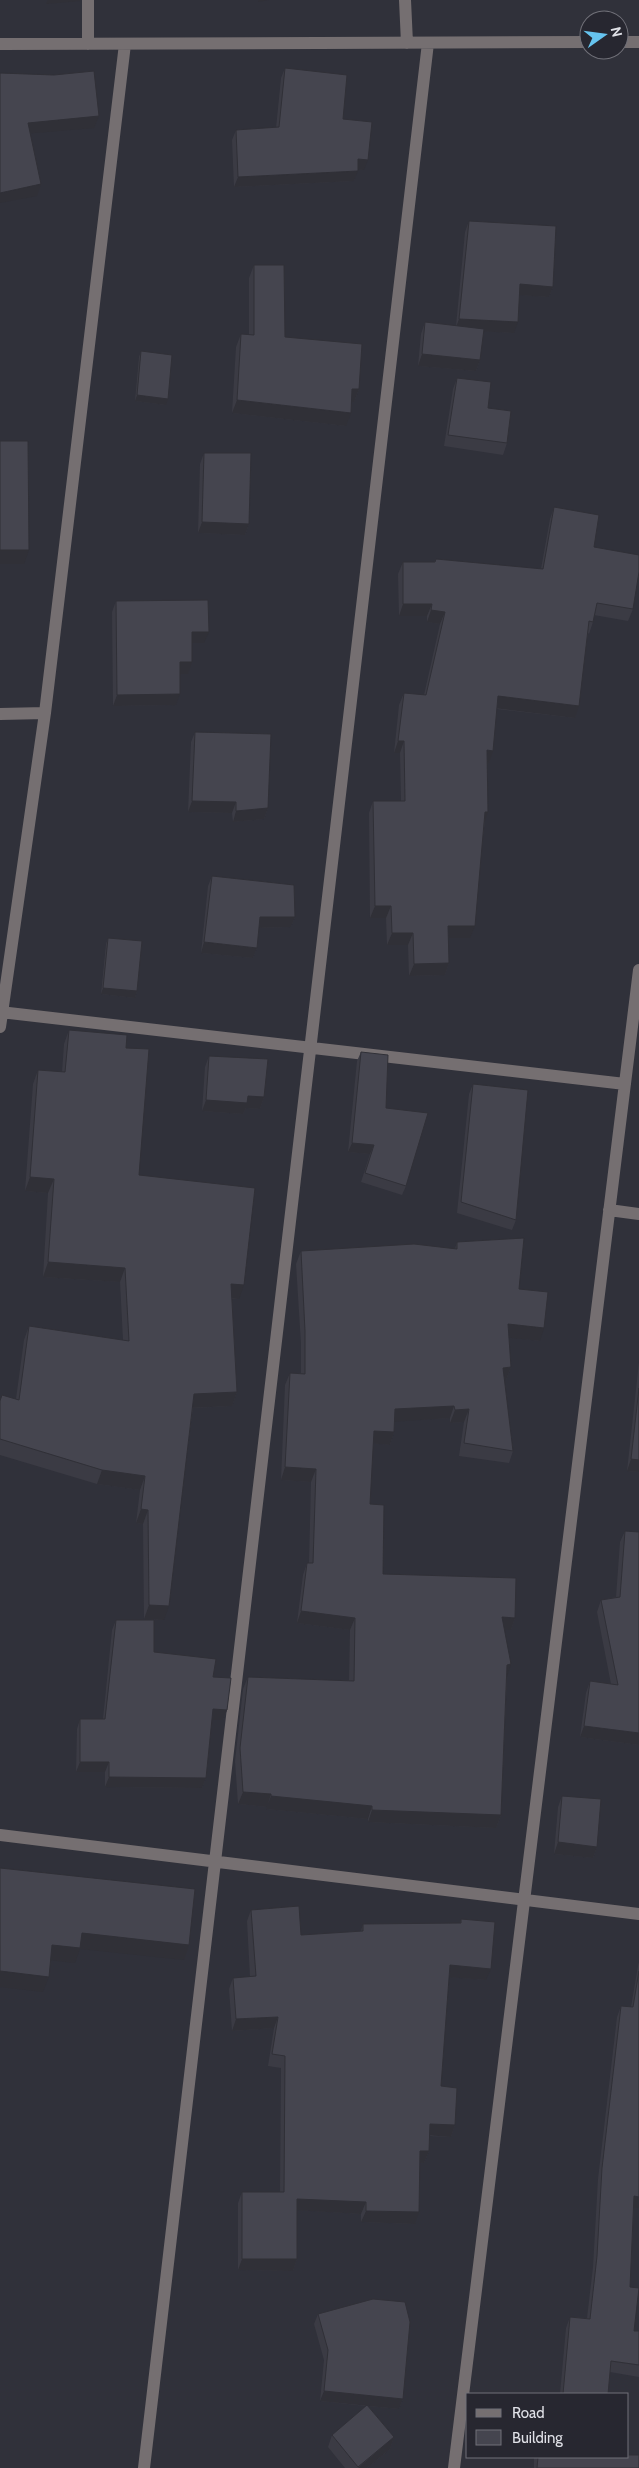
<svg xmlns="http://www.w3.org/2000/svg" width="639" height="2468" font-family="Cabin,sans-serif">
  <style>
    .lines { fill: none; stroke-linecap: round; stroke-linejoin: round }
    .minor { stroke: #756f71; stroke-width: 12 }
    .wall { fill: #3b3b44 }
    .shaded-wall { fill: #303037 }
    .building { fill: #45454f; stroke: #303037 }
  </style>
  <rect width="100%" height="100%" fill="#30313a"/>
  <g class="lines">
    <path class="minor" d="M405 0 407 43
      M619 42H639
      M0 44 589 42
      M88 44V0
      M0 714 45 713
      M0 1012 625 1084
      M0 1027 45 713 125 44
      M609 1210 639 1214
      M0 1835 639 1914
      M144 2468 428 43
      M454 2468 639 970"/>
  </g>
  <path class="wall" d="M285 68 343 119 364 170 358 169 354 181 234 187 232 140 236 130 276 128 281 78Z
    M469 221 553 287 549 297 519 295 514 333 483 331 480 360 476 371 418 366 421 334 425 322 456 326 465 232Z
    M254 265 285 337 359 389 354 402 351 401 346 426 232 413 236 347 241 334 249 335V278Z
    M141 351 166 405 135 401 139 357Z
    M457 378 488 408 507 443 503 455 444 446 453 389Z
    M204 453 249 524 245 535 198 533 200 464Z
    M554 507 594 547 633 609 628 621 594 615 593 622 589 634 588 633 575 718 497 709 489 763H487L485 821 470 938H448L449 963 445 975 409 976 408 945H387L386 918H370L369 813 373 801H401L400 753H394L399 705 404 693 424 695 440 624 427 622V616H399L398 574 403 562H434L436 559 541 569 550 519Z
    M116 601 204 643H192L188 674H180L176 705 113 706 112 612Z
    M195 732 268 808 264 819 233 822 232 813 188 812 191 742Z
    M212 876 295 917 291 927 259 928 257 948 253 958 201 953 208 886Z
    M108 938 137 991 135 998 101 994 106 944Z
    M69 1030 126 1048 139 1175 239 1299H232L237 1392 232 1406 193 1408 164 1620 144 1619 143 1524 136 1523 140 1490 97 1484 0 1455V1400L16 1399 24 1340 29 1326 123 1340 120 1282 43 1277 48 1193 25 1191 33 1084 38 1070 62 1072 64 1044Z
    M361 1052 386 1108 406 1186 402 1195 361 1182 370 1154 348 1152 357 1061Z
    M209 1056 264 1097 260 1109 246 1108 243 1114 202 1111 205 1067Z
    M473 1084 516 1220 512 1230 457 1213 469 1094Z
    M457 1242 519 1289 540 1341 509 1337 511 1367 506 1380H504L513 1451 509 1463 459 1456 464 1422 450 1423V1418L395 1421 394 1432 390 1445 373 1443 370 1504 383 1574 515 1618 511 1630H505L507 1677 501 1815 496 1828 368 1822V1819L266 1809 267 1807 238 1804 235 1761 243 1689 248 1677 349 1681 350 1630 297 1623 303 1575 307 1563H309L311 1482 281 1480 285 1385 290 1373H301V1344L296 1264 301 1251 455 1249Z
    M639 1362V1472L627 1471Z
    M625 1531 639 1745 580 1737 586 1693 590 1681 611 1684 597 1612 601 1600 616 1597 620 1542Z
    M116 1620 154 1652 213 1677 227 1710 223 1720H212L206 1778 202 1788 105 1787V1772H76L77 1729 80 1719H103L112 1630Z
    M562 1796 597 1847 593 1858 554 1854 558 1807Z
    M251 1910 301 1935 361 1931 363 1924 460 1923 461 1919 486 1980 449 1977 441 2086 455 2125 451 2137 429 2136V2151L424 2163 420 2162 415 2224 361 2222V2214L297 2210V2259L293 2271 238 2270V2203L242 2192H280L281 2068 268 2066 274 2028 232 2031 229 1989 233 1978 250 1977 247 1921Z
    M639 1962V2208H634L630 2287 634 2331H639V2377L610 2372 608 2394H560L566 2328 570 2317 587 2318 593 2267 598 2179 617 2017 621 2006 631 2007 638 1966Z
    M318 2314 403 2399 399 2409 368 2406 394 2437 390 2449 367 2468H345L328 2447 332 2435 366 2406 320 2401 324 2360 314 2324Z
    M534 2457H628L639 2468H534Z"/>
  <path class="shaded-wall" d="M48 0H80V1L46 4Z
    M259 0H269L258 2Z
    M99 116 94 128 24 134 28 123Z
    M358 159 368 160 364 170 354 169Z
    M358 171 354 181 234 187 238 177Z
    M41 184 37 196 0 203V193Z
    M520 284 553 287 549 297 516 295Z
    M459 319 518 322 514 333 455 330Z
    M422 354 480 360 476 371 418 366Z
    M352 389H359L354 402 347 401Z
    M137 395 168 399 166 405 135 401Z
    M237 400 351 413 346 426 232 413Z
    M202 522 249 524 245 535 198 533Z
    M0 550H29L24 564H0Z
    M403 604H432L427 616H399Z
    M431 610 445 612 440 624 427 622Z
    M192 632H209L204 643H188Z
    M180 662H192L188 674H176Z
    M180 694 176 705 113 706 117 695Z
    M498 696 579 706 575 718 494 708Z
    M398 741H404L400 753H394Z
    M487 750 493 751 489 763 483 762Z
    M192 801 236 802 232 813 188 812Z
    M268 808 264 819 233 822 236 811Z
    M485 812H488L484 824Z
    M375 906H391L386 918H370Z
    M260 917H295L291 927 256 928Z
    M448 926H475L470 938H443Z
    M392 933H413L408 945H387Z
    M204 942 257 948 253 958 201 953Z
    M449 963 445 975 409 976 414 964Z
    M103 988 137 991 135 998 101 994Z
    M248 1096 264 1097 260 1109 246 1108 243 1114 202 1111 206 1100Z
    M352 1143 374 1145 370 1154 348 1152Z
    M30 1177 54 1179 48 1193 25 1191Z
    M48 1262 125 1268 120 1282 43 1277Z
    M231 1284 244 1285 239 1299 226 1298Z
    M508 1324 544 1328 540 1341 504 1337Z
    M511 1367 506 1380H498L503 1368Z
    M237 1392 232 1406 189 1408 194 1394Z
    M454 1406 450 1418 391 1422 395 1409Z
    M469 1409 464 1422 450 1423 455 1410Z
    M374 1431 394 1432 390 1445 369 1443Z
    M631 1459 639 1460V1472L627 1471Z
    M285 1467 316 1469 311 1482 281 1480Z
    M102 1470 145 1476 140 1490 97 1484Z
    M141 1509 148 1510 143 1524 136 1523Z
    M149 1605 169 1606 164 1620 144 1619Z
    M301 1611 355 1618 350 1630 297 1623Z
    M502 1617 515 1618 511 1630H498Z
    M511 1664 507 1677V1665Z
    M213 1709 227 1710 223 1720H209Z
    M584 1726 639 1733V1745L580 1737Z
    M80 1762H109L105 1772H76Z
    M109 1777 206 1778 202 1788 105 1787Z
    M243 1792 271 1794 267 1807 238 1804Z
    M271 1796 372 1806 368 1819 266 1809Z
    M372 1810 501 1815 496 1828 368 1822Z
    M558 1842 597 1847 593 1858 554 1854Z
    M82 1933 189 1945 184 1960 80 1949 75 1963 47 1960 52 1945Z
    M450 1965 491 1969 486 1980 446 1977Z
    M0 1971 49 1977 43 1992 0 1987Z
    M278 2017 274 2028 232 2031 236 2019Z
    M430 2124 455 2125 451 2137 426 2135Z
    M420 2151H429L424 2163 416 2162Z
    M634 2196 639 2197V2208H630Z
    M297 2199 366 2202 361 2214 293 2210Z
    M366 2211 419 2212 415 2224 361 2222Z
    M242 2259H297L293 2271 238 2270Z
    M324 2391 403 2399 399 2409 320 2401Z
    M394 2437 390 2449 367 2468H358Z"/>
  <path class="building" d="M285 68 347 75 343 119 372 122 368 160 358 159V171L238 177 236 130 279 127Z
    M94 71 99 116 28 123 41 184 0 193V73L54 75Z
    M469 221 556 226 553 287 520 284 518 322 459 319Z
    M254 265H284L285 337 362 344 359 389H352L351 413 237 400 241 334 254 335Z
    M425 322 484 329 480 360 422 354Z
    M141 351 172 355 168 399 137 395Z
    M457 378 491 382 488 408 511 411 507 443 448 435Z
    M0 441H28L29 550H0Z
    M204 453H251L249 524 202 522Z
    M554 507 599 515 594 547 639 555V572L633 609 597 603 593 622 589 621 579 706 498 696 493 751 487 750 488 812H485L475 926H448L449 963 414 964 413 933H392L391 906H375L373 801H405L404 741H398L404 693 426 695 445 612 431 610 432 604H403V562H435L436 559 543 569Z
    M208 600 209 632H192V662H180V694L117 695 116 601Z
    M195 732 271 734 268 808 236 811V802L192 801Z
    M212 876 294 885 295 917H260L257 948 204 942Z
    M108 938 142 941 137 991 103 988Z
    M69 1030 127 1035 126 1048 149 1049 139 1175 255 1188 244 1285 231 1284 237 1392 194 1394 169 1606 149 1605 148 1510 141 1509 145 1476 102 1470 0 1439V1401L2 1395 19 1400 29 1326 129 1341 125 1268 48 1262 54 1179 30 1177 38 1070 65 1072Z
    M361 1052 388 1055 386 1108 428 1113 406 1186 365 1173 374 1145 352 1143Z
    M209 1056 268 1059 264 1097 248 1096 247 1103 206 1100Z
    M473 1084 528 1090 516 1220 461 1202Z
    M524 1238 519 1289 548 1292 544 1328 508 1324 511 1367 503 1368 513 1451 464 1443 469 1409 455 1410 454 1406 395 1409 394 1432 374 1431 370 1504 384 1505 383 1574 516 1578 515 1618 502 1617 511 1664 507 1665 501 1815 372 1810V1806L271 1796V1794L243 1792 240 1748 248 1677 354 1681 355 1618 301 1611 307 1563H313L316 1469 285 1467 290 1373 305 1374V1331L301 1251 414 1244 457 1249V1242Z
    M639 1388V1460L631 1459Z
    M625 1531 639 1532V1733L584 1726 590 1681 618 1685 601 1600 620 1597Z
    M116 1620H154V1652L216 1659 213 1677 231 1678 227 1710 213 1709 206 1778 109 1777V1762H80V1719H105Z
    M562 1796 601 1799 597 1847 558 1842Z
    M0 1868 195 1889 189 1945 82 1933 80 1948 52 1945 49 1977 0 1971Z
    M299 1906 301 1935 363 1931V1924L461 1923V1919L495 1922 491 1969 450 1965 441 2086 457 2088 455 2125 430 2124 429 2151H420L419 2212 366 2211V2202L297 2199V2259H242V2192H284L285 2056 272 2054 278 2017 236 2019 233 1978 256 1976 251 1910Z
    M639 1971V2197L634 2196 630 2287 639 2288 634 2331H639V2365L611 2361 608 2394H563L570 2317 590 2319 597 2256 602 2168 621 2006 633 2007Z
    M373 2299 405 2302 410 2322 403 2399 324 2391 328 2350 318 2314Z
    M367 2405 394 2437 358 2467 332 2435Z
    M628 2455H639V2468H537L538 2457H628Z"/>
  <rect x="466" y="2393" width="162" height="65" fill="#272730" stroke="#717179"/>
  <rect x="476" y="2409" width="25" height="8" fill="#756f71" stroke="#717179"/>
  <text x="512" y="2418" font-size="15" fill="#e0e1e7">Road</text>
  <rect x="476" y="2430" width="25" height="15" fill="#45454f" stroke="#717179"/>
  <text x="512" y="2443" font-size="15" fill="#e0e1e7">Building</text>
  <g transform="translate(604 35) rotate(76)"><circle r="24" fill="#272730" stroke="#717179"/>
  <path d="M0-4L9 19L0 12L-9 19Z" fill="#66c4ef"/>
  <text y="-8" font-size="14" font-weight="bold" text-anchor="middle" fill="#e0e1e7">N</text>
  </g>
</svg>
